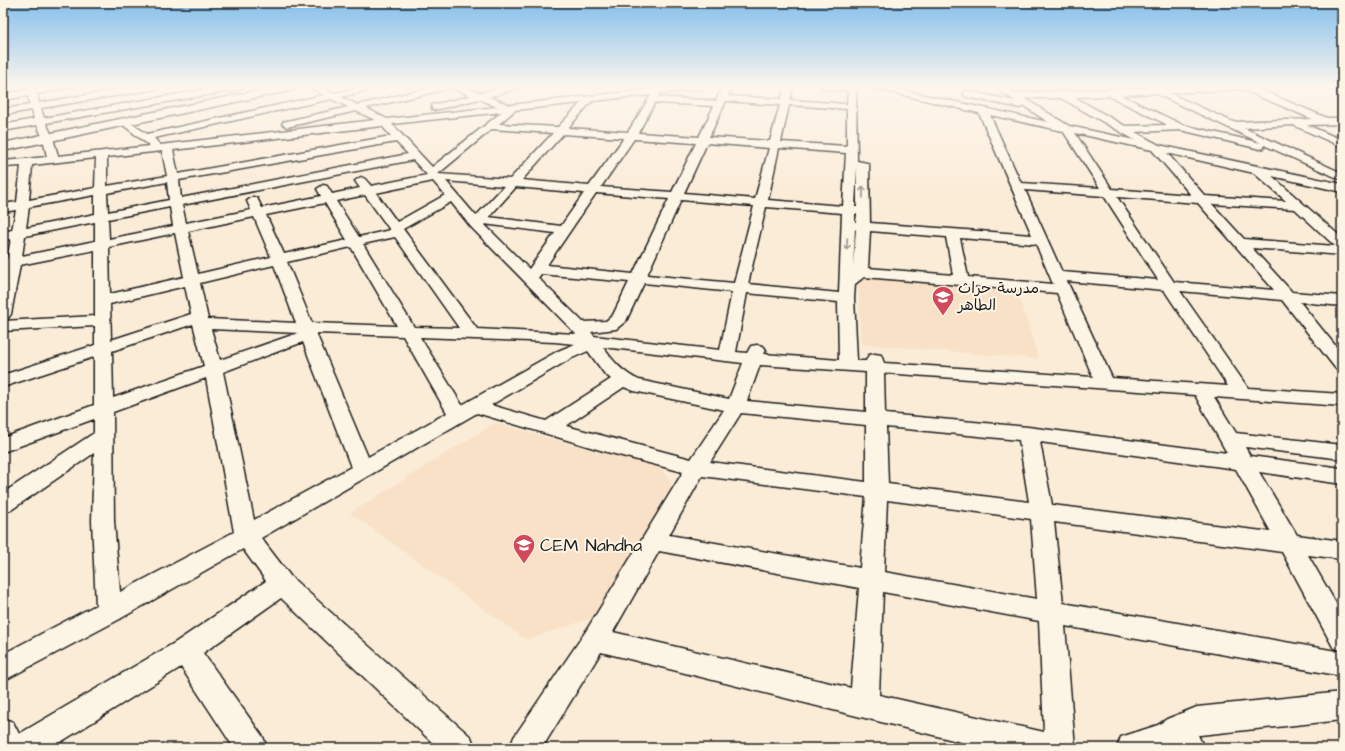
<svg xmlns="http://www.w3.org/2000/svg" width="1345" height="751" font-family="'Architects Daughter','Playpen Sans Arabic',sans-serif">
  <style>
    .built { fill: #f9e1c8 }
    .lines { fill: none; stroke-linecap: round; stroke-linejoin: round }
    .minor-casing { stroke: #1c1c1c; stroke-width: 3 }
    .major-casing { stroke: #1c1c1c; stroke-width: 3 }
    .minor { fill: #fcf5e5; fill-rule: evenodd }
    .major { fill: #fcf5e5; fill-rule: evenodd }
    .oneway { stroke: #97938b }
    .labels { text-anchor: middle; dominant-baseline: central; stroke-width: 4; stroke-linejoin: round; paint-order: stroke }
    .poi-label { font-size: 15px; fill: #1c1c1c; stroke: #fcf5e5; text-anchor: start }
    .near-poi-label { font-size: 18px; fill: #1c1c1c; stroke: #fcf5e5; text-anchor: start }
  </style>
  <rect width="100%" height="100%" fill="#fbecd8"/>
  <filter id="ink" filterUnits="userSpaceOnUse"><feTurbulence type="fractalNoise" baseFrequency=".025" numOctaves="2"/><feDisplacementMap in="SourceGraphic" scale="8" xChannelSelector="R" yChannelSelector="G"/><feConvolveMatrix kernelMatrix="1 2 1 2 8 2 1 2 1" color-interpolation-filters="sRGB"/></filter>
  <g filter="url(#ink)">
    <path class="built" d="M858 277 1017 291 1039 359 861 344Z
      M495 423 662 469 672 484 598 616 527 640 350 513Z"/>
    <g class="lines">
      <g class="minor-casing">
        <path id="minor" d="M26 86H34L35 89 52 86H74L37 94 39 103 139 86H161L157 89 41 108 44 118 224 86H245L241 89 46 123 53 138 58 156 150 146 122 124 120 122 122 120 125 119 147 134 324 95 308 86H320L334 93 364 86H382L341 97 358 105 437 86H464L480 93 509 86H525L489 97 510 105 655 89 657 86H707L703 89 661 93 658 97 716 101 723 86H732L728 96 781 99 785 86H793L790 100 847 104 848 91 824 89 820 86H860L856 92 857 161 867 163 869 165 870 223 1032 235 979 113 865 86H883L1048 122 1024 106 1020 108 967 97 963 94 967 91 1015 101 993 86H1004L1015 93 1191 86H1259L1256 88 1327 118H1342V124L1307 125 1342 140V147L1293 125 1244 128 1342 173V180L1264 145V148L1260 149 1181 130 1135 132 1159 145 1342 184V192L1272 176 1342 238V255L1252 248 1292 292 1342 296V306L1300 302 1342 354V370L1336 369 1282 300 1180 291 1248 388 1342 394V406L1214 397 1236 433 1342 445V459L1245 447 1250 456 1342 468V484L1259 472 1297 535 1342 541V559L1308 555 1342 614V651L1333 647 1282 552 1054 522 1063 603 1342 652V676L1065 626 1075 748H985L601 652 542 748H510L514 737 586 631 683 472 607 452 477 413 261 538 291 577 471 737 475 748H438L281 598 203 653 263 737 267 748H234L181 667 51 748H3V718L13 722 19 734 176 642 266 581 243 549 118 620 3 681V654L96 605 92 521 94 453 11 510 3 512V493L94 433V419L3 452V438L94 405V357L3 387V375L95 345V326L3 331V321L95 316V250L20 265 11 314 9 317 3 319V278L5 268H3V260L7 259 11 239 3 240V232L12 230 16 210 3 212V204L17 202 21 166 3 167V161L47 157 43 138 37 125 3 131V125L34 119 32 110 3 115V109L30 105 28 96 3 100V94L27 90ZM452 88 471 96 432 105V109L435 110 479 99 497 107 387 119 366 108ZM1242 89 1312 119 1233 122 1169 93ZM1156 93 1157 94 1261 143 1183 125 1121 95ZM651 95 628 132 568 128 592 101ZM1109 96 1168 125 1125 126 1074 97ZM1024 98H1061L1135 140 1069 126ZM331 99 348 107 283 122 282 124 287 127 356 111 375 120 160 145 154 138ZM726 101 780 105 770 141 709 137ZM655 102 657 103 714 106 699 137 638 133ZM581 103 558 127 499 124 515 110ZM789 105 847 109V146L781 142ZM502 112 432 167 392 124ZM990 115 1063 131 1100 188 1021 183ZM382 126 391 136 178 174 173 150ZM492 129 553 133 510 179 438 174ZM1075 133 1152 150 1191 195 1112 189ZM563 134 624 138 589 186 522 180ZM634 139 696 143 672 192 601 187ZM396 142 408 154 181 198 179 180ZM707 143 769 148 755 199 684 193ZM779 148 846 153 843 206 768 200ZM162 151 167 176 107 186V157ZM1167 153 1254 173 1286 201 1205 196ZM96 158 95 188 29 200 32 165ZM413 160 427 175 371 186 365 179 361 177 355 181 360 188 332 194 327 186 323 185 317 189 321 196 262 208 257 198 253 197 247 201 251 210 186 223 182 205ZM857 167V207H855ZM433 181 445 195 397 222 376 193ZM446 181 504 186 476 216ZM167 182 169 200 108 212 107 193ZM516 187 584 193 561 226 489 217ZM1025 190 1104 196 1158 280 1062 272ZM596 193 669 199 633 274 547 265ZM95 195V214L26 228 29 207ZM365 195 390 230 359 237 336 201ZM1117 197 1198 203 1274 290 1174 282ZM681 200 754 206 734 283 647 275ZM451 202 471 227 576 334 477 329 403 229ZM325 203 347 240 284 254 266 215ZM1212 204 1295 209 1335 246 1244 239ZM170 207 173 226 109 239 108 219ZM766 207 842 213 839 293 748 284ZM855 214H857L856 222H855ZM254 217 271 257 198 274 188 231ZM95 222V241L22 256 25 236ZM484 224 555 233 529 269ZM855 229 856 230 853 267ZM870 231 946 237 953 275 868 268ZM175 233 184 277 110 294 109 247ZM395 237 459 328 414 327 363 244ZM960 238 1036 244 1053 284 968 277ZM351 247 397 326 312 323 287 262ZM274 265 296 323 208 319 200 283ZM541 274 629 282 613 315 606 321 583 322 538 278ZM864 277 1057 293 1093 377 884 363 881 355 875 354 869 355 866 361H857L854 298 855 284ZM1067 281 1164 290 1228 386 1112 378ZM644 283 732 292 720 350 594 336 591 332 616 329 626 321ZM185 286 191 314 111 340 110 304ZM747 293 838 302 839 360 764 354 766 350 763 346 757 345 751 346 747 353 736 352ZM193 324 204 366 113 398 112 351ZM211 329 298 333 220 360ZM316 333 403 336 447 413 368 457ZM420 337 555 342 575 344 558 351 462 405ZM303 342 351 467 254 520 223 372ZM603 347 743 363 729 399 639 380C623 373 613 361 603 347ZM588 351 604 373 611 379 546 421 491 405 570 359ZM760 365 866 372V412L747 401ZM884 373 1195 395 1227 453 1028 427 885 414ZM206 378 234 532 120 592 114 521 113 412ZM624 387 634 391 724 410 691 459 566 426ZM741 413 866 425V482L710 462ZM886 427 1019 440 1029 502 888 484ZM1040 442 1236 469 1271 532 1052 505ZM702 476 866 497 860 568 669 535ZM887 500 1031 519 1037 599 884 572ZM659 551 859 588 851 688 613 632ZM883 592 1039 621 1044 732 879 695Z
          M1342 692V720L1200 735H1198L1204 748H1117L1121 737 1158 725 1167 719 1197 707Z"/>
      </g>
      <g class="major-casing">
        <path id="major" d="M281 86H303L298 89 3 151V143Z
          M1326 86 1342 87V94L1327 88Z"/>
      </g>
      <use href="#minor" class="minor"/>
      <use href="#major" class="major"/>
    </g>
    <defs><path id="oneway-shaft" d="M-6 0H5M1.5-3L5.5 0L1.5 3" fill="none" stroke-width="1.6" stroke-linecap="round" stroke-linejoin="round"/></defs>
    <g class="oneway">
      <use href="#oneway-shaft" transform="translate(863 192) rotate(-89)"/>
      <use href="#oneway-shaft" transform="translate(847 244) rotate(93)"/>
    </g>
  </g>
  <linearGradient id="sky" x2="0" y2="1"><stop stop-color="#85bfec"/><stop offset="0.45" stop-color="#fdf6ed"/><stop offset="1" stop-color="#fdf6ed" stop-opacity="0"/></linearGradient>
  <rect width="1345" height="192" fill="url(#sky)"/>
  <defs>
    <g id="school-pin" transform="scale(1.15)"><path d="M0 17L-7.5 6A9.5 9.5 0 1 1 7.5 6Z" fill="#d1495b" stroke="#fcf5e5"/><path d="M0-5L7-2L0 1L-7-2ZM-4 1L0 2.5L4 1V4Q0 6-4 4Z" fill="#fff"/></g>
  </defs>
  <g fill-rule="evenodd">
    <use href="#school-pin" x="943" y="297"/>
    <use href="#school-pin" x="524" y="545"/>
  </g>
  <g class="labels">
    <g class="poi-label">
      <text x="958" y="288">مدرسة حراث<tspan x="958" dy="17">الطاهر</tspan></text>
    </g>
    <g class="near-poi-label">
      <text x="540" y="545">CEM Nahdha</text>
    </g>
  </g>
  <rect width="1345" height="751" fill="none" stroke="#fcf5e5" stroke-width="16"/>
  <rect x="8" y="8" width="1329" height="735" fill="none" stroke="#1c1c1c" stroke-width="1.5" filter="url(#ink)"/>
</svg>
